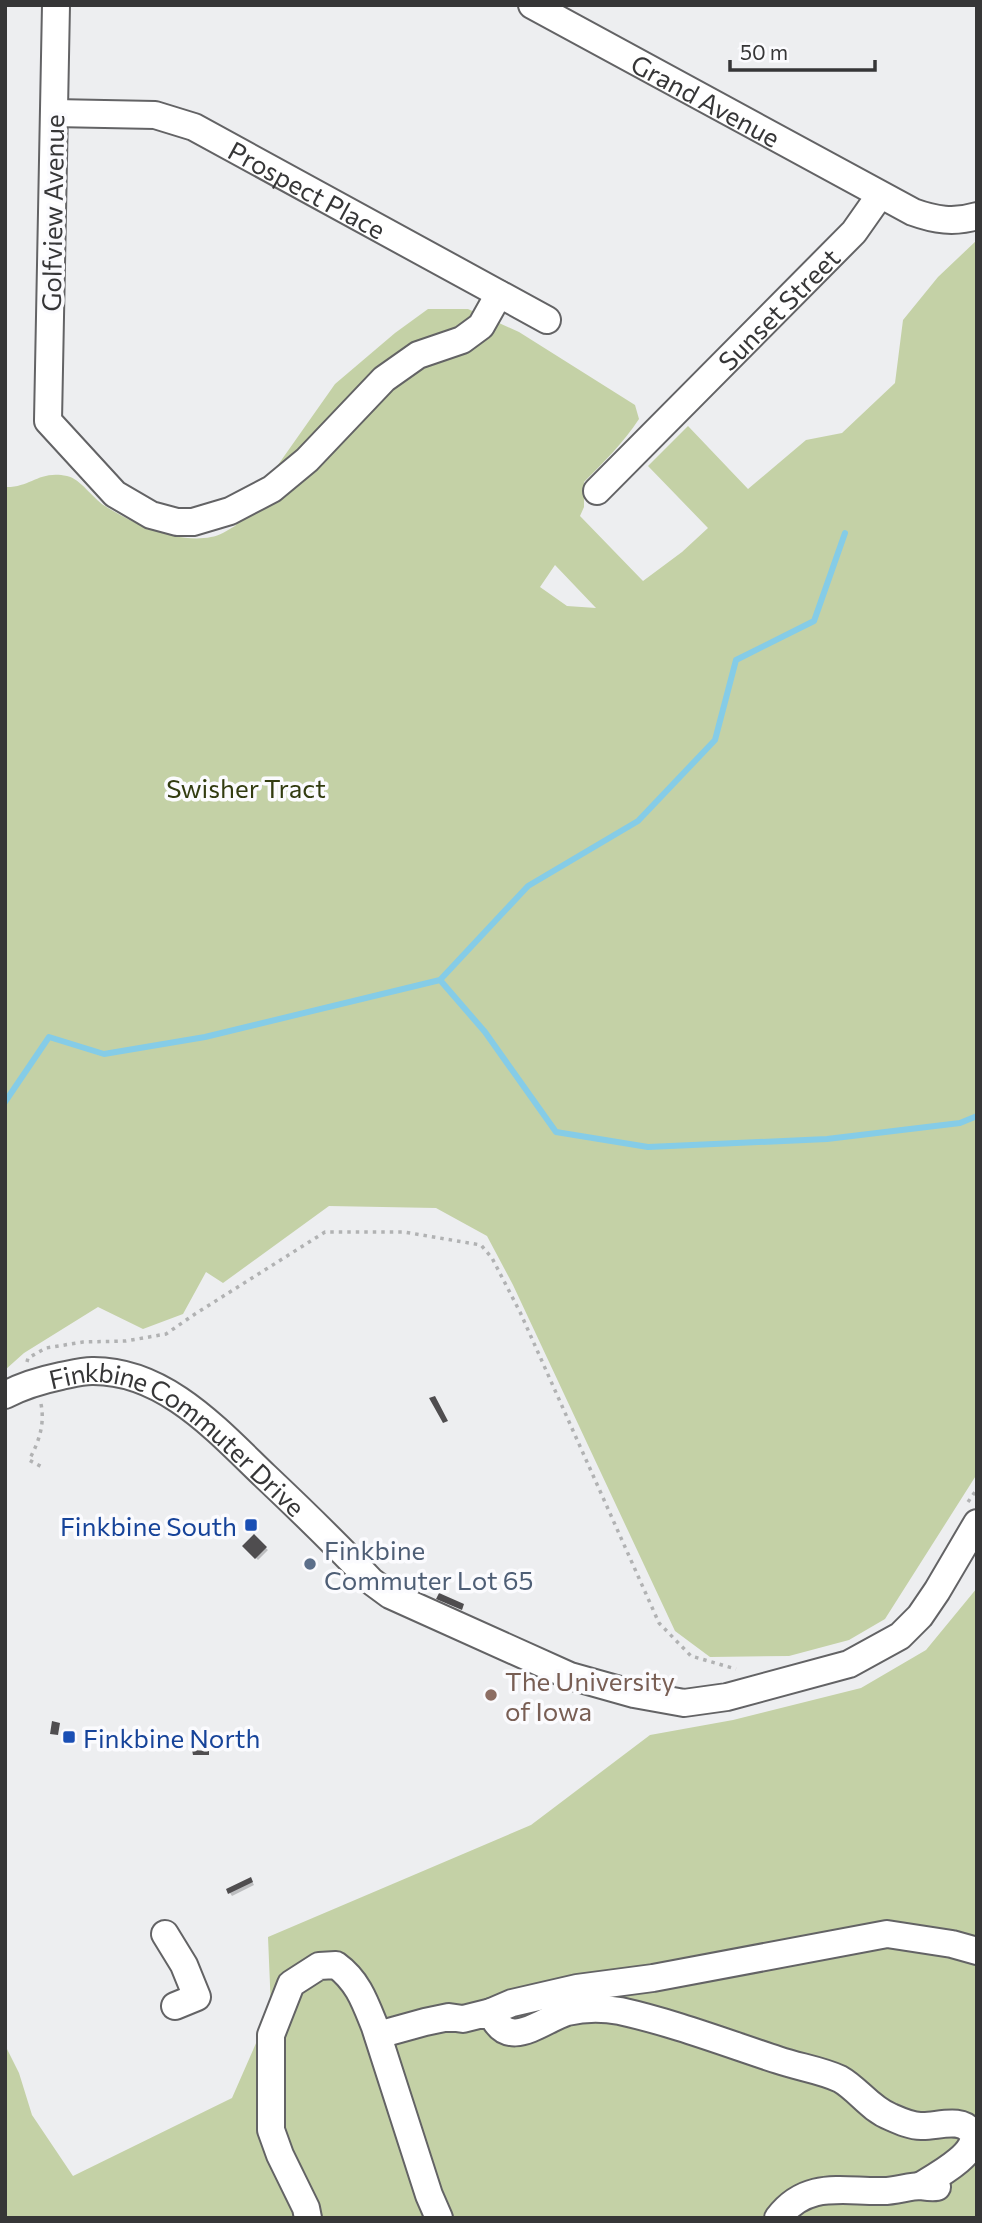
<svg xmlns="http://www.w3.org/2000/svg" width="982" height="2223" font-family="Commissioner,sans-serif">
  <style>
    .green { fill: #c4d1a6; fill-rule: evenodd }
    .shadow { fill: #0003 }
    .lines { fill: none; stroke-linecap: round; stroke-linejoin: round }
    .stream { stroke: #85cce7; stroke-width: 6 }
    .building { fill: #4f4d4f }
    .minor-casing { stroke: #636365; stroke-width: 30 }
    .path { stroke: #b1b2b3; stroke-width: 3.5; stroke-dasharray: 3.5 5; stroke-linecap: butt }
    .minor { stroke: #fff; stroke-width: 26 }
    .transit-dot { fill: #1a4fb4; stroke: #fbfbfe; stroke-width: 2.5 }
    .service-dot { fill: #5c6f8a; stroke: #fbfbfe; stroke-width: 2.5 }
    .education-dot { fill: #8d6e63; stroke: #fbfbfe; stroke-width: 2.5 }
    .labels { text-anchor: middle; dominant-baseline: central; stroke-width: 7; stroke-linejoin: round; paint-order: stroke }
    .street-label { font-size: 26px; fill: #363637; stroke: #fbfbfe }
    .park-label { font-size: 26px; fill: #323c10; stroke: #fbfbfe }
    .transit-label { font-size: 26px; fill: #164399; stroke: #fbfbfe; text-anchor: end }
    .service-label { font-size: 26px; fill: #4e5e75; stroke: #fbfbfe; text-anchor: start }
    .education-label { font-size: 26px; fill: #785e54; stroke: #fbfbfe; text-anchor: start }
  </style>
  <rect width="100%" height="100%" fill="#edeef0"/>
  <path class="green" d="M977 240V1474L885 1619 849 1640 789 1656 710 1657 675 1631 513 1285 487 1236 436 1208 329 1206 223 1283 206 1272 183 1314 143 1329 98 1307 24 1353 5 1370V487C31 488 38 470 67 476 81 479 92 498 105 506 133 524 178 544 211 537 219 536 228 530 235 526L335 384 395 333 428 309H468L519 332 635 405 639 419C624 442 604 462 584 482V507L580 516 643 581 682 552 708 528 648 466 688 426 748 489 806 440 842 433 895 383 903 320 938 277ZM555 565 596 608 567 606 540 587Z
    M977 1588V2218H5V2045L19 2073 32 2115 73 2176 232 2098 271 2009 268 1937 531 1825 650 1735 733 1720 861 1688 926 1650Z"/>
  <path class="shadow" d="M254 1537 268 1550 258 1560 244 1546Z
    M251 1879 254 1885 232 1896 228 1890Z"/>
  <g class="lines">
    <path class="stream" d="M440 980 528 886 638 821 715 740 736 660 814 621 845 533
      M5 1102 49 1037 104 1054 205 1037 440 980 485 1032 556 1132 648 1147 827 1139 960 1123 977 1116"/>
  </g>
  <path class="building" d="M435 1396 448 1421 443 1423 429 1398Z
    M254 1534 267 1547 255 1559 242 1546Z
    M439 1593 464 1604 462 1610 436 1599Z
    M52 1721 60 1723 58 1735 50 1734Z
    M192 1750 209 1751V1755H193Z
    M251 1877 253 1882 228 1894 226 1889Z"/>
  <g class="lines">
    <g class="minor-casing">
      <g id="minor">
        <path d="M56 5 48 421 115 494 151 515 177 522H193L230 511 272 489 307 460 384 379 418 355 462 340 481 326 499 294"/>
        <path id="s1" d="M532 5 913 212C935 220 954 223 977 216"/>
        <path id="s2" d="M54 113 155 115 194 127 547 320"/>
        <path id="s3" d="M597 491 854 232 880 195"/>
        <path id="s4" d="M5 1395C22 1386 42 1380 61 1376 71 1374 82 1371 92 1371 164 1370 217 1430 265 1476 301 1510 337 1545 371 1581L390 1595 570 1676 634 1694 684 1703 727 1697 849 1664 900 1636 920 1616 937 1591 977 1523"/>
        <path d="M165 1934 184 1965 197 1997 175 2006"/>
        <path d="M491 2012 512 2003 577 1988 653 1978 887 1934 952 1944 977 1951"/>
        <path d="M378 2035 425 2022 449 2017 463 2019 491 2012C507 2053 540 2021 567 2012 584 2008 604 2008 620 2011 674 2023 726 2043 778 2060 798 2067 821 2070 840 2079 858 2089 870 2109 891 2117 900 2121 911 2126 921 2126 936 2127 962 2116 972 2133 982 2152 933 2178 920 2186"/>
        <path d="M308 2218 306 2208 280 2155 271 2130V2035L291 1984 319 1966 336 1965C358 1981 365 2002 375 2027L429 2195 439 2218"/>
        <path d="M778 2218C807 2180 843 2192 883 2191 896 2191 909 2186 921 2186 927 2187 931 2188 937 2187"/>
      </g>
    </g>
    <path class="path" d="M27 1362 28 1358 46 1348 83 1342 126 1341 166 1334 195 1314 325 1232H404L481 1245 492 1258 520 1312 659 1623 691 1656 736 1669
      M41 1404C45 1424 39 1442 29 1460L42 1467
      M968 1502 977 1489"/>
    <use href="#minor" class="minor"/>
  </g>
  <g class="transit-dot">
    <rect x="244" y="1518" width="14" height="14" rx="3.5"/>
    <rect x="62" y="1730" width="14" height="14" rx="3.5"/>
  </g>
  <circle class="service-dot" cx="310" cy="1564" r="7"/>
  <circle class="education-dot" cx="491" cy="1695" r="7"/>
  <g class="labels">
    <g class="street-label">
      <text stroke="none"><textPath href="#s1" startOffset="198">Grand Avenue</textPath></text>
      <text stroke="none"><textPath href="#s2" startOffset="271">Prospect Place</textPath></text>
      <text transform="translate(52 213) rotate(-89)">Golfview Avenue</text>
      <text stroke="none"><textPath href="#s3" startOffset="257">Sunset Street</textPath></text>
      <text stroke="none"><textPath href="#s4" startOffset="198">Finkbine Commuter Drive</textPath></text>
    </g>
    <g class="park-label">
      <text x="246" y="787">Swisher Tract</text>
    </g>
    <g class="transit-label">
      <text x="237" y="1525">Finkbine South</text>
      <text x="83" y="1737" text-anchor="start">Finkbine North</text>
    </g>
    <g class="service-label">
      <text x="324" y="1549">Finkbine<tspan x="324" dy="30">Commuter Lot 65</tspan></text>
    </g>
    <g class="education-label">
      <text x="505" y="1680">The University<tspan x="505" dy="30">of Iowa</tspan></text>
    </g>
  </g>
  <rect width="982" height="2223" fill="none" stroke="#363637" stroke-width="14"/>
  <path d="M730 60v10h145v-10" fill="none" stroke="#363637" stroke-width="3.5"/>
  <text x="740" y="60" font-size="21" fill="#363637" stroke="#fbfbfe" stroke-width="5" paint-order="stroke">50 m</text>
</svg>
